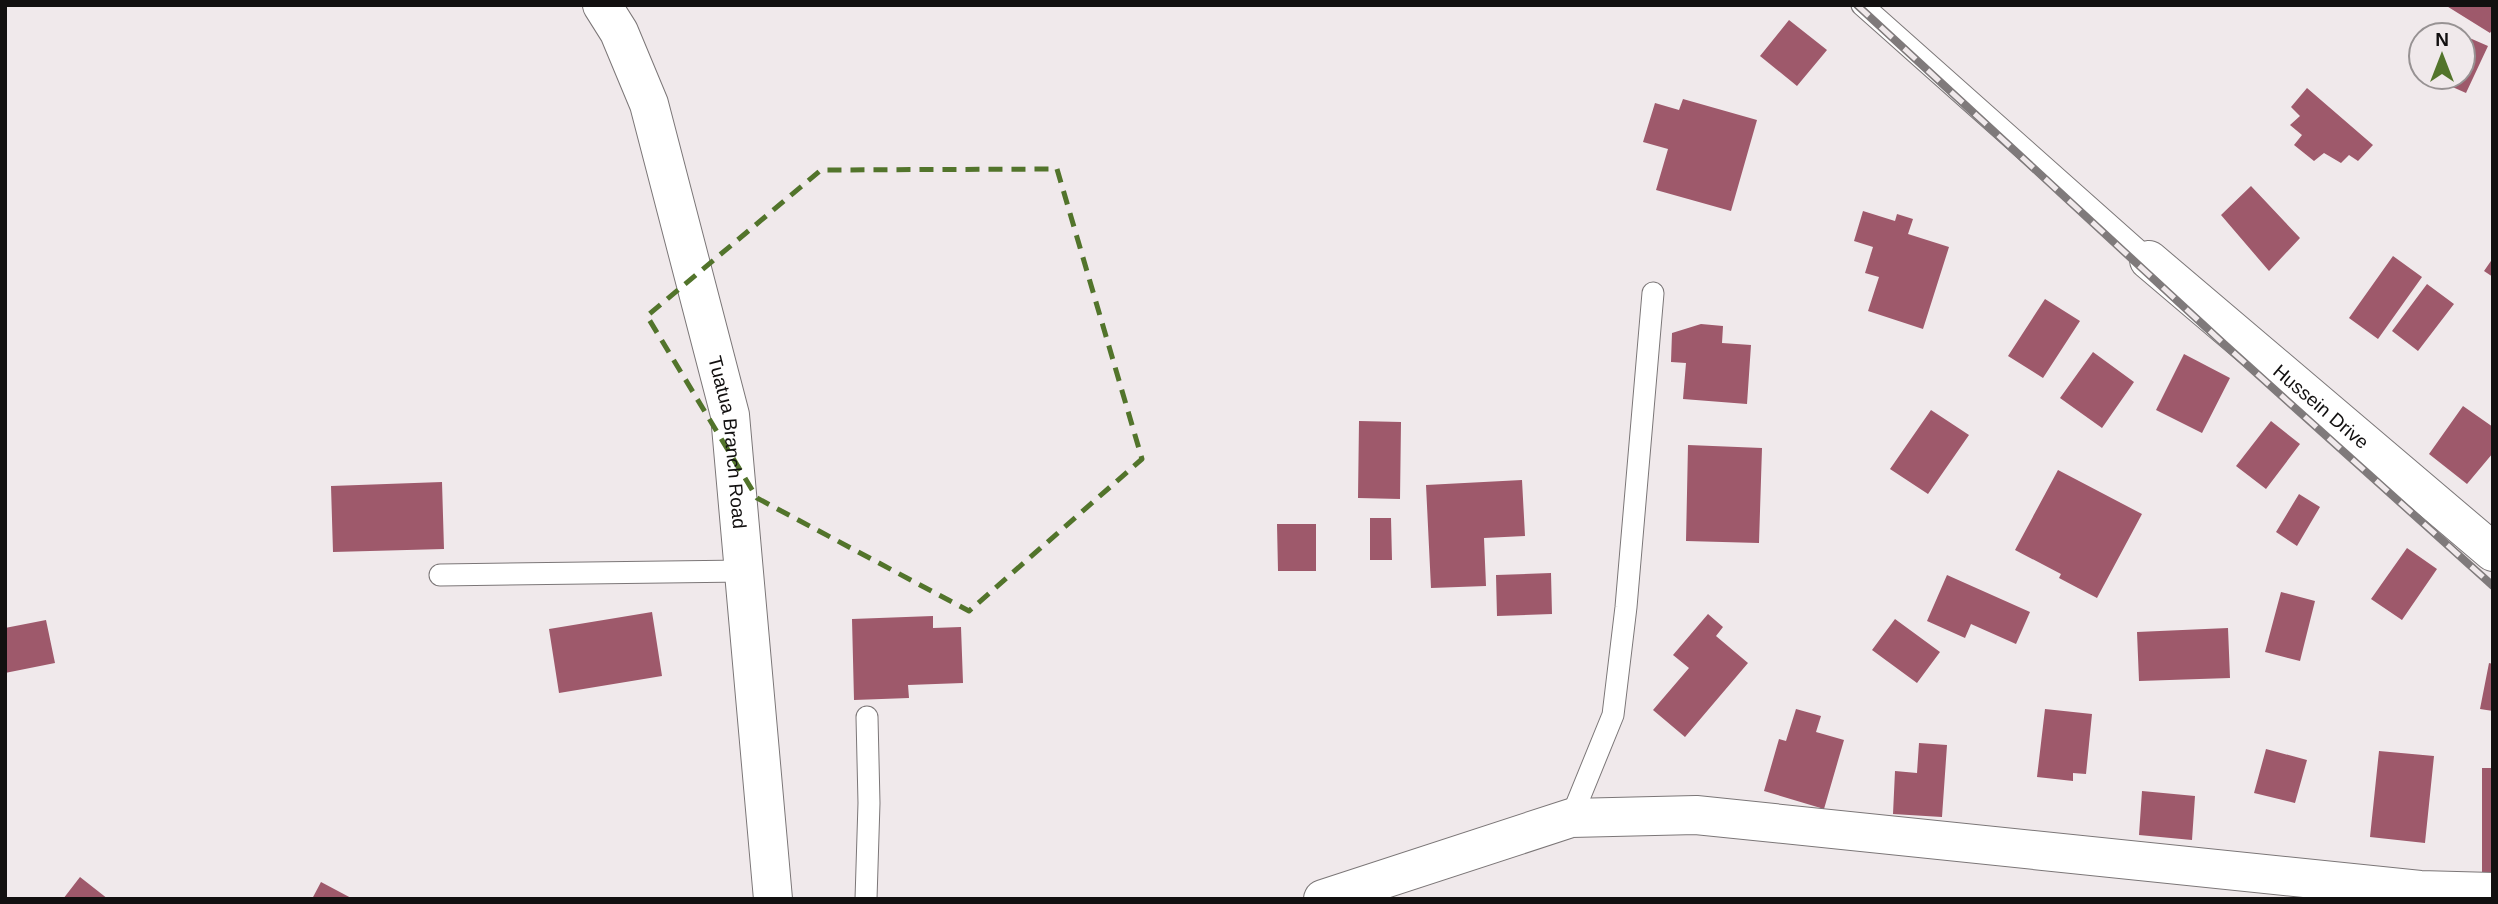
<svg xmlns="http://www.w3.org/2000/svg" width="2498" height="904" font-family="Helvetica,sans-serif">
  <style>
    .building { fill: #9e596b }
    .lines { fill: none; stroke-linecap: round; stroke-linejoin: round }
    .lane-casing { stroke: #7b7677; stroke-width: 23 }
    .street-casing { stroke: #7b7677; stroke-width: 40 }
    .lane { stroke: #fff; stroke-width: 21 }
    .street { stroke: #fff; stroke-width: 38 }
    .rail-casing { stroke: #7f7a7b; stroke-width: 8 }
    .rail { stroke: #f0e9eb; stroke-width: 5; stroke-dasharray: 16; stroke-linecap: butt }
    .marked { fill: none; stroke: #52742b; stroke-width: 5; stroke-dasharray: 14 9; stroke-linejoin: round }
    .labels { text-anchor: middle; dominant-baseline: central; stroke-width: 6; stroke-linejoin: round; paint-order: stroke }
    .street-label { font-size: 19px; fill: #121010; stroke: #f0e9eb }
  </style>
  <rect width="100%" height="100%" fill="#f0e9eb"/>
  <path class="building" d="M2445 5H2491L2493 28 2490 33Z
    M1789 20 1827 50 1797 86 1760 56Z
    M2465 36 2488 46 2466 93 2430 77H2463Z
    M2307 88 2373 145 2358 161 2349 155 2341 163 2324 153 2314 161 2294 145 2302 135 2290 125 2300 116 2291 107Z
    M1683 99 1757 120 1731 211 1656 190 1668 149 1643 142 1655 103 1679 110Z
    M2251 186 2300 238 2269 271 2221 215Z
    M1863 211 1895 221 1897 214 1913 219 1908 234 1949 247 1923 329 1868 311 1879 277 1865 273 1873 247 1854 241Z
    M2393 256 2422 277 2378 339 2349 318Z
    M2493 258V277L2484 271Z
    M2427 284 2454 304 2418 351 2392 331Z
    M2045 299 2080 321 2043 378 2008 356Z
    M1701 324 1723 326 1722 343 1751 345 1747 404 1683 399 1686 363 1671 362 1672 333Z
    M2093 352 2134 382 2102 428 2060 398Z
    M2184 354 2230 378 2202 433 2156 410Z
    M2463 406 2493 427V453L2467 484 2429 454Z
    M1931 410 1969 435 1928 494 1890 469Z
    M1359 421 1401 422 1400 499 1358 498Z
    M2271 421 2300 444 2266 489 2236 466Z
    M1688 445 1762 448 1759 543 1686 541Z
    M2058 470 2142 514 2097 598 2059 578 2061 574 2015 550Z
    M1522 480 1525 536 1484 538 1486 586 1431 588 1426 485Z
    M442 482 444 549 333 552 331 486Z
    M2299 494 2320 507 2297 546 2276 532Z
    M1370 518H1391L1392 560H1370Z
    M1277 524H1316V571H1278Z
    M2407 548 2437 569 2402 620 2371 599Z
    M1551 573 1552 614 1497 616 1496 575Z
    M1947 575 2030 612 2016 644 1971 624 1965 638 1927 621Z
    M2281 592 2315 601 2300 661 2265 652Z
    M652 612 662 676 559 693 549 629Z
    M1708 614 1723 627 1716 636 1748 663 1685 737 1653 710 1689 668 1673 655Z
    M933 616V628L961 627 963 683 908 685 909 698 854 700 852 619Z
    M1895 619 1940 652 1917 683 1872 650Z
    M46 620 55 663 5 673V628Z
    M2228 628 2230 678 2139 681 2137 632Z
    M2489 663 2493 664V711L2480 709Z
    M1796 709 1821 716 1816 732 1844 740 1824 809 1764 791 1779 739 1786 741Z
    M2045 709 2092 714 2086 774 2073 773V781L2037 777Z
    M1919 743 1947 745 1942 817 1893 814 1895 771 1917 773Z
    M2266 749 2307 760 2295 803 2254 793Z
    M2379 751 2434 756 2425 843 2370 837Z
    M2482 768H2493V873H2482Z
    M2142 791 2195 796 2192 840 2139 835Z
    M80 877 108 899H63Z
    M321 882 353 899H312Z"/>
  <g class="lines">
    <g class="lane-casing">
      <path id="lane" d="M1862 5 2149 260
        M440 575 744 571
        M1571 818 1613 715 1626 607 1653 293
        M866 899 869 803 867 717"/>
    </g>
    <g class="street-casing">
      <g id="street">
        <path id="s1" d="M602 5 619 32 649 104 730 415 773 899"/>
        <path id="s2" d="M2149 260 2493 552"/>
        <path d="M1323 899 1571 818 1696 815 2420 890 2493 892"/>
      </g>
    </g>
    <use href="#lane" class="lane"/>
    <use href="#street" class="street"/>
    <g class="rail-casing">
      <path id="rail" d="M1857 5 2224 344 2493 586"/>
    </g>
    <use href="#rail" class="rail"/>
  </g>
  <path class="marked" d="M1057 169 1142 459 969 611 757 498 647 316 821 170Z"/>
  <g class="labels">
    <g class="street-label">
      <text stroke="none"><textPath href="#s2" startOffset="226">Hussein Drive</textPath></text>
      <text stroke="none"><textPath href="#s1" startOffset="458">Tuatua Branch Road</textPath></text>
    </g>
  </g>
  <rect width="2498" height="904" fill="none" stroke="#121010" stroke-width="14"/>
  <g transform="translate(2442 56)"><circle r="33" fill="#f0e9eb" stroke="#979293" stroke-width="2"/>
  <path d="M0-5L12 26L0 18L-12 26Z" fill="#52742b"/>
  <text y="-10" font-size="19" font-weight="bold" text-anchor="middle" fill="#121010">N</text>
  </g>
</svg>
